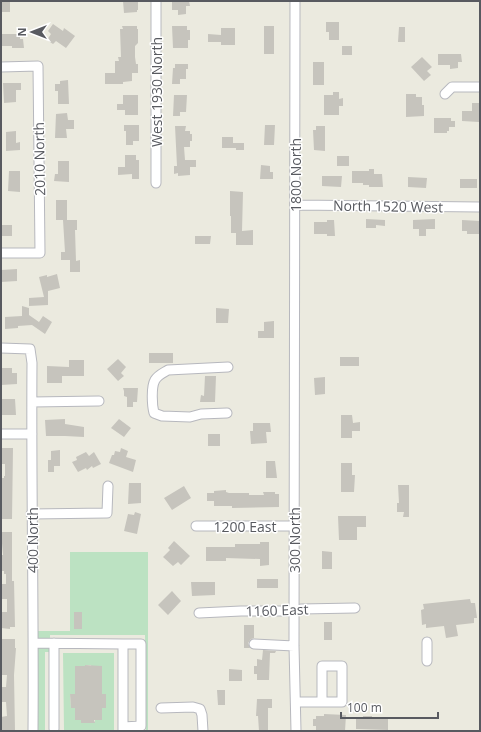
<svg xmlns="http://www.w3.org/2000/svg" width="481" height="732" font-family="'Open Sans',sans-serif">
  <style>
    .green { fill: #bce2c2; fill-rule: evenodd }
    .building { fill: #c6c4bd }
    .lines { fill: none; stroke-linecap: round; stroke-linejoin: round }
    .minor-casing { stroke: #b7b8be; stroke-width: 11 }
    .minor { stroke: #fff; stroke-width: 9 }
    .labels { text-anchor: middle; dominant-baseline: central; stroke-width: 3; stroke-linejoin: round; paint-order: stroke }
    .street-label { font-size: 14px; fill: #585a60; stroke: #fff }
  </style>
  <rect width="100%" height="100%" fill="#ebeadf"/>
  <path class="green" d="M70 552H148V731H114H146L145 635H50V652H45V731L64 730 63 653H114V731H38V631H70ZM86 665H91L102 694H106V708H102V720H95V722L81 720 75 708H71L70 694H75Z"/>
  <path class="building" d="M1 1H10V12H1Z
    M123 1H138V10H137V12L124 13Z
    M172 1H189L190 6H186V14L178 15V10H172Z
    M326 22H339V40H329V32H326Z
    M53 24 63 31 64 28 75 36 66 48 56 41 53 44 47 40 51 34 48 31Z
    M122 26H137V29H138V43L135 46V57L136 64H138V73H132V81L123 82V84H105V73H115V61H119L118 57H121L120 29H123Z
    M172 26H187V30H190V40H188V48H173Z
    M264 26H274V54H264Z
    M399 27H405V42H398Z
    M221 28H235V45H221V42H208V34L221 35Z
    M1 34H20V39H23L24 48H12V46H1Z
    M342 46H352V55H342Z
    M438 54H461L462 62H458V68L450 69V65H438Z
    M422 57 432 67 427 71 431 75 424 81 411 67Z
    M313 62H324V85H313Z
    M175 64H188V69H186V79H180V84H172L173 68H175Z
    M68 80 69 104H58V91H55V84H60V81Z
    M3 83H21V90H16V102L4 103Z
    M333 92H339V99L343 98V106H339V115H324V95H333Z
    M406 94H416V97H422V105H424V116L406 117Z
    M123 95H138V115H125V110H117V104H123Z
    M174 95H187L186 112H180V116H173Z
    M472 103H480L479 122 462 121V111H472Z
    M67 113 68 120H74V129H66L67 138H55L56 114Z
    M434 118H451V121H455V127H449V131H447V133H434Z
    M124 125H139V141H133V145H126V131H124Z
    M265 125H275L274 145H264Z
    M175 126H186L185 131H190V134H192V141H190V147H184L185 160H196V167H190V175L178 176V173L174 174V166H177Z
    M316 126H325V151L314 150 313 130H316Z
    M16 131V143L20 142V150L6 151V132Z
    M222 137H233V143H244V150H236V148H222Z
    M125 155H136V160H139V179H132V174L118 175V167H125Z
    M337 156H349V166H337Z
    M58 161H69V182L54 181 55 174H58Z
    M261 165 270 166V172H273V179H260Z
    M369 169H374V174H382L383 187H369V185H363V183H352V171H369Z
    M9 171H20V192L8 191Z
    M322 176H342L341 187 322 186Z
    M408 177 427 178 426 188 408 187Z
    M460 179H477V188H460Z
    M230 191 243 192 242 231 253 230V245H236V233H231V216H230Z
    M56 200H67V220H56Z
    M366 219 385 220V226L376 225V228H366Z
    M435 219V229H426V236H419V229H413V220Z
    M63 220H77V230H75L76 261 80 260V272H70V260H61V252H65Z
    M327 220H334L335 236H327V234H314V222H327Z
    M462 220 480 221V234H467V231H462Z
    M1 225H12V236H1Z
    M195 236H211L210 244H195Z
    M17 269V281L1 282V270Z
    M57 274 60 288 48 291V305L29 306V298L44 297 39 277 47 275V277Z
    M22 306 29 308V315L39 322 43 316 52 322 45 334 32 325 18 326V328L5 329V317L22 316Z
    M216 308 229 309 228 323H216Z
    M274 321V338H258V331H264V322Z
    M149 353H173V363H149Z
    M340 357H359V366H340Z
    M118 359 126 367 121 373 124 376 118 381 107 369Z
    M69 360H84V376H62V383H47V366L69 367Z
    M1 368H12V373H17V384L1 385Z
    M205 376H216L215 402H200L201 395 204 396Z
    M325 377V394L315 395 314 378Z
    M123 388H138L137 402H133V407H127V397L124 396V391Z
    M1 399H15L16 415H1Z
    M341 415H352L353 423 360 422V431H352V438H341Z
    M65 419V424L84 427V437L65 436H46L45 420Z
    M119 419 131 428 124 437 111 428Z
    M253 423H270L271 432H266L267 443 251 444 250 431H253Z
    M208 434H220V446H208Z
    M1 448H13L12 519H1V478H4V476H5V464H1Z
    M121 448 128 451 126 457 136 460 133 472 109 463 112 455H114L115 451 120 452Z
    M60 450V466H54V472H48V460H51V451Z
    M86 452 89 456 94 452 101 464 93 468 92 466 87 470 86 468 78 472 72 462 77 460 76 457Z
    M266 461H275L277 478H266Z
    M341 463H352V475H355L354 492H341Z
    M129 483H141V503L128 504Z
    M398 485H409V517H403L404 512H397V503H399Z
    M184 486 191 498 172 510 164 498Z
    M226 490V492L229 493H249V495H264L263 492H275V494H279V507L232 508V506H214V501H207V493H214V491Z
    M135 512 141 514 137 534 124 531 128 514 134 515Z
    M338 516H366V527H357V540H339Z
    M1 532H12V581H14L15 627H10V629L1 628V612H7V599H1V584H6V574H4V571H1V555H3Z
    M174 541 190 556 181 565 178 562 173 566 163 557 170 550 168 548Z
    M260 542H269V565L260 566V559L226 558V561H206V547H235V544H260Z
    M322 551 332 552V569H322Z
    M257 579H278V588H257Z
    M191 582H215V595L192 596Z
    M172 591 181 601 168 615 158 605Z
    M470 599 471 603H475L477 618H474V623L456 625 458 636 446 638 444 626 426 628V624L422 625 421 610 424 609 423 604Z
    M74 612H82V629H74Z
    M324 622H332V640H324Z
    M244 625H254V638L251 639 248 643 250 648H244Z
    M1 639H15V648H16L14 675 15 731H1V717L7 716 6 702H1V687H6L7 675H1Z
    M263 650 276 651 275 653H270L269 680H257V674H254V666H257V659L262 660Z
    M85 665 102 666V694H106V708H102V720H94L95 723H81V720H75V708H71L70 694H75V666H85Z
    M229 669 242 670V681H229Z
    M217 690H225V705H218Z
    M257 699H272V708H268V731H259L258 716H256Z
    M324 714 346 715 345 731H316V726H313V719H316V716H324Z
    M363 716H372V719H388V730L356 729V719H363Z"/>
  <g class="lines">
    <g class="minor-casing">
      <path id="minor" d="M156 1V183
        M295 1 294 646 296 731
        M1 67 38 66 40 253H1
        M445 94 452 87H480
        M295 205 480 207
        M1 348 30 349 32 363C31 485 34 608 33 731
        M32 402 99 401
        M227 413 201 414 190 417 162 416 154 413C152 405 151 387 155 380 158 375 163 373 168 370L228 367
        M1 434H32
        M31 514 107 513 108 486
        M196 526H294
        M199 613 241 611H294L301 609 355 608
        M427 642V661
        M34 643 123 644V731
        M123 644H141V726L123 727
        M254 644 294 646
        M296 702H342V666H322V702
        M161 708 193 707 200 709 202 715 203 731
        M54 729V643"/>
    </g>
    <use href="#minor" class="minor"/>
  </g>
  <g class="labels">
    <g class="street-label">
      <text transform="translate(156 92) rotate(-90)">West 1930 North</text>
      <text transform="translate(39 159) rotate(-91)">2010 North</text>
      <text transform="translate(295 175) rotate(-90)">1800 North</text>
      <text transform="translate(388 206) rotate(1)">North 1520 West</text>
      <text x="245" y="526">1200 East</text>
      <text transform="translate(32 540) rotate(-90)">400 North</text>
      <text transform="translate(294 540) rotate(-90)">300 North</text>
      <text transform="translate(277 610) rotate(-2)">1160 East</text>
    </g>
  </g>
  <rect width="481" height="732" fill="none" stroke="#585a60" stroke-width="4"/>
  <g transform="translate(32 32) rotate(270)" stroke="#ffffff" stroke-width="3" paint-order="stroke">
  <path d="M0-3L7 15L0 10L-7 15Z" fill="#585a60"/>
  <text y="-6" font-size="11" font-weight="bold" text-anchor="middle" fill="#585a60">N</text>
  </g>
  <path d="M341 712v6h97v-6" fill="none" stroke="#585a60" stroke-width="2"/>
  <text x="347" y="712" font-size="12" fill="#585a60" stroke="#ffffff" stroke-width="3" paint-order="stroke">100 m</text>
</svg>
